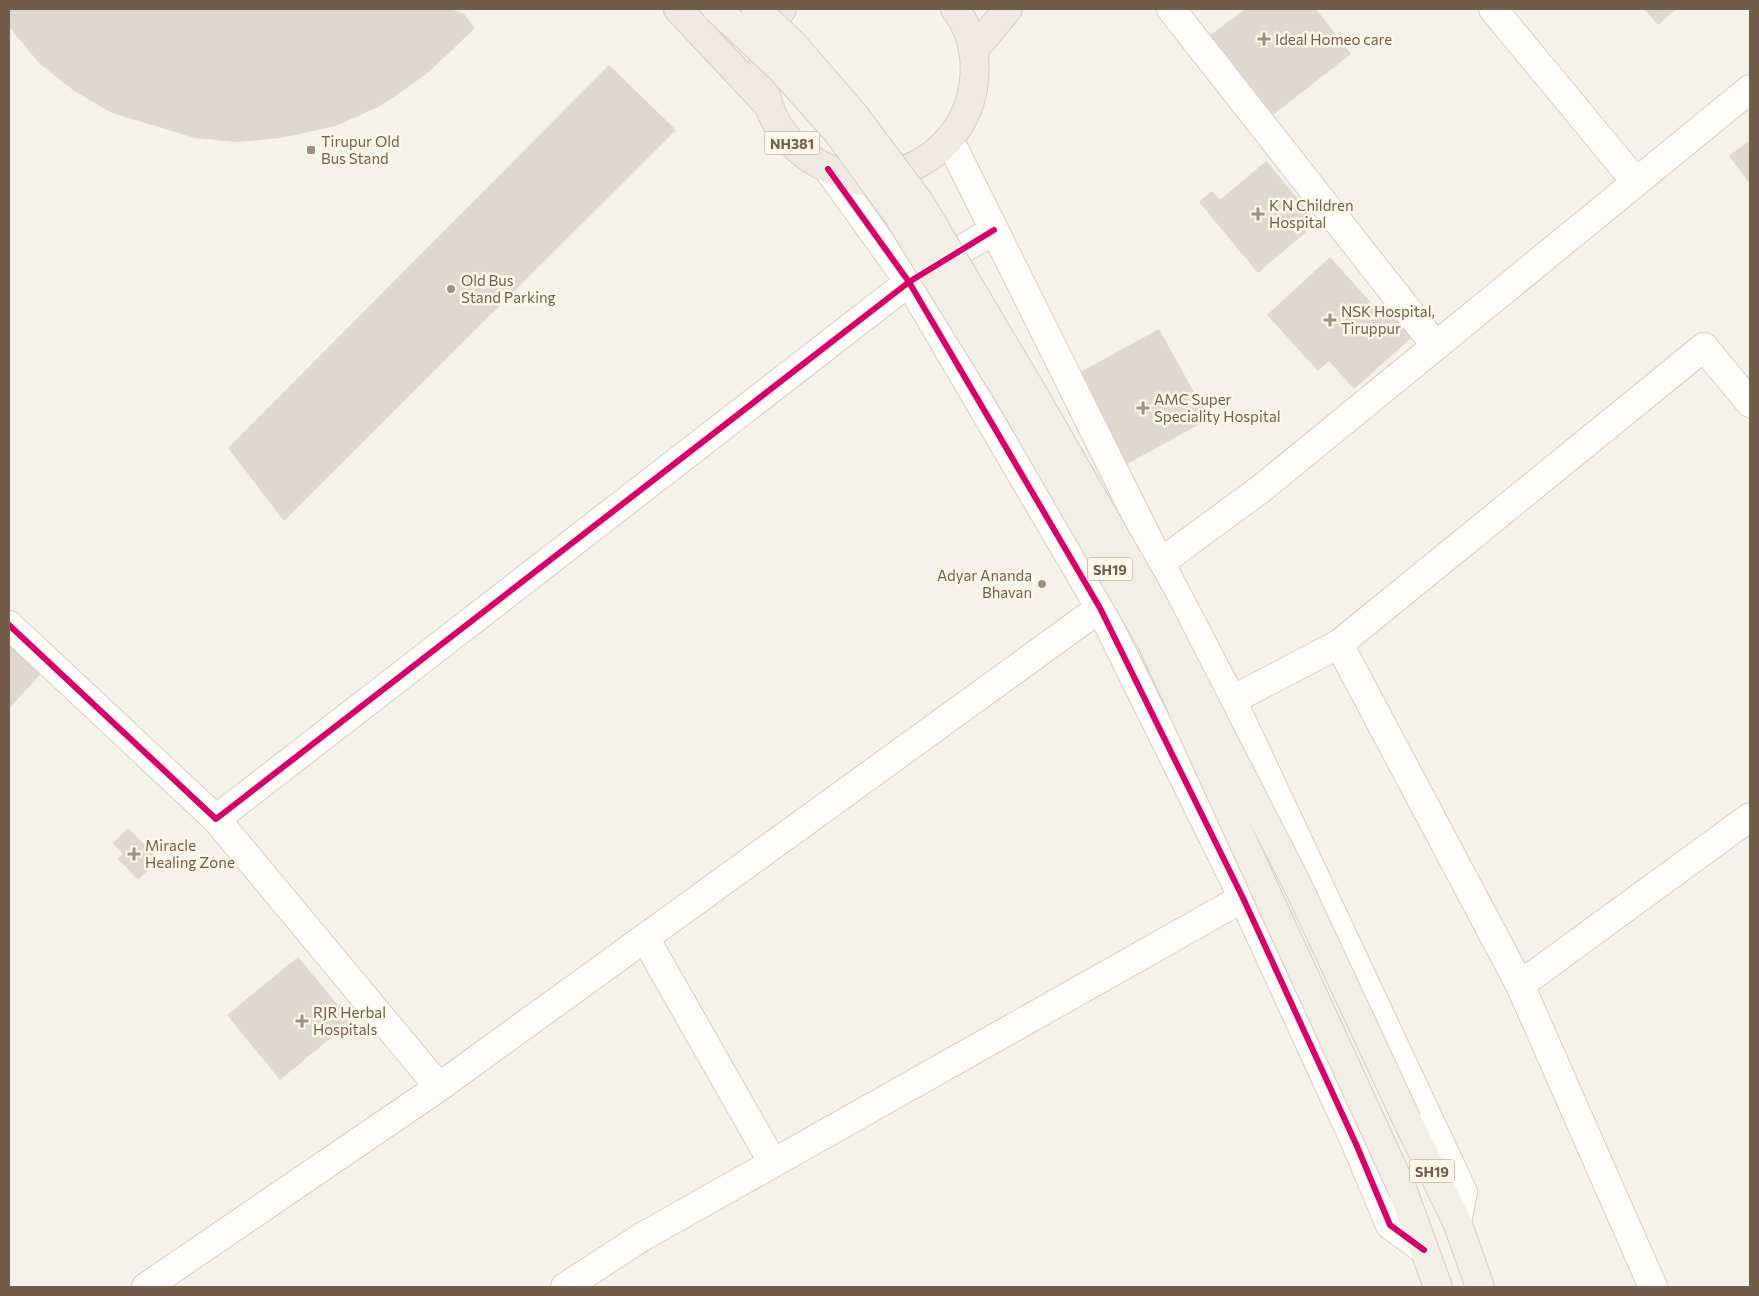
<svg xmlns="http://www.w3.org/2000/svg" width="1759" height="1296" font-family="Commissioner,sans-serif">
  <style>
    .building { fill: #dfd8ce }
    .lines { fill: none; stroke-linecap: round; stroke-linejoin: round }
    .minor-casing { stroke: #d4cec6; stroke-width: 30 }
    .major-casing { stroke: #d4cdc5; stroke-width: 30 }
    .highway-casing { stroke: #d4cdc5; stroke-width: 30 }
    .minor { stroke: #fefdfc; stroke-width: 28 }
    .major { stroke: #f1eee5; stroke-width: 28 }
    .highway { stroke: #f0e9e3; stroke-width: 28 }
    .major-bridge-casing { stroke: #d4cdc5; stroke-width: 30; stroke-linecap: butt }
    .major-bridge { stroke: #f1eee5; stroke-width: 28 }
    .cycleway-casing { stroke: #fef8e9; stroke-width: 9 }
    .cycleway { stroke: #d6006c; stroke-width: 6 }
    .poi-dot { fill: #a09082; stroke: #fef8e9; stroke-width: 2 }
    .labels { text-anchor: middle; dominant-baseline: central; stroke-width: 5; stroke-linejoin: round; paint-order: stroke }
    .shield { fill: #fef8e9; stroke: #9c8b7a; stroke-width: 1 }
    .shield-label { font-size: 14px; font-weight: bold; fill: #725c4a }
    .poi-label { font-size: 15px; fill: #725c4a; stroke: #fef8e9; text-anchor: start }
  </style>
  <rect width="100%" height="100%" fill="#f5f2e9"/>
  <path class="building" d="M9 9H449L463 13 475 28 429 72 394 97 378 107 338 125 318 130 280 138 237 142 195 138 112 113 93 102 73 90 40 64 9 27Z
    M1245 9H1316L1351 54 1270 117 1208 37Z
    M1644 9H1676L1658 25Z
    M609 65 676 130 284 521 228 448Z
    M1750 140V184L1729 156Z
    M1266 161 1318 222 1258 273 1199 202 1212 191 1220 200Z
    M1330 257 1376 308 1389 297 1419 331 1354 389 1329 361 1318 371 1267 315Z
    M1159 329 1209 419 1127 464 1077 374Z
    M9 638 44 670 9 709Z
    M128 828 159 859 138 880 118 859 123 854 113 843Z
    M298 957 351 1021 280 1080 227 1015Z"/>
  <g class="lines">
    <g class="minor-casing">
      <path id="minor" d="M1171 9 1436 346
        M1493 9 1636 182
        M949 139 1152 547 1232 700 1463 1192 1457 1222
        M828 169 909 282 1100 608 1243 898 1356 1144 1390 1225 1424 1250
        M1160 563 1262 488 1750 89
        M9 625 216 819 909 282 994 230
        M1339 644 1520 985 1653 1287
        M1232 700 1339 644 1704 347 1750 403
        M216 819 439 1087 1100 608
        M645 938 773 1163
        M1520 985 1750 817
        M146 1287 439 1087
        M565 1287 642 1237 1243 898"/>
    </g>
    <g class="major-casing">
      <path id="major" d="M1407 1120 1457 1222 1480 1287
        M1403 1191 1438 1287"/>
    </g>
    <g class="highway-casing">
      <path id="highway" d="M678 9 767 104
        M782 9C772 23 765 40 764 58 758 111 788 154 837 172 845 175 858 183 866 181 879 180 912 168 923 161 932 156 943 146 949 139 980 103 984 47 955 9
        M974 50 1008 9"/>
    </g>
    <use href="#minor" class="minor"/>
    <use href="#major" class="major"/>
    <use href="#highway" class="highway"/>
    <g class="major-bridge-casing">
      <path id="major-bridge" d="M717 9 781 69 838 133 897 214 1010 397 1152 643 1403 1191
        M756 9 794 45 856 117 920 203 1031 390 1151 599 1297 884 1407 1120"/>
    </g>
    <use href="#major-bridge" class="major-bridge"/>
    <g class="cycleway-casing">
      <path id="cycleway" d="M828 169 909 282 1100 608 1243 898 1356 1144 1390 1225 1424 1250
        M9 625 216 819 909 282 994 230"/>
    </g>
    <use href="#cycleway" class="cycleway"/>
  </g>
  <g class="poi-dot">
    <path d="M1261.5 31.5h5v5h5v5h-5v5h-5v-5h-5v-5h5z"/>
    <rect x="306" y="145" width="10" height="10" rx="2.5"/>
    <path d="M1255.5 206.5h5v5h5v5h-5v5h-5v-5h-5v-5h5z"/>
    <circle cx="451" cy="289" r="5"/>
    <path d="M1327.5 312.5h5v5h5v5h-5v5h-5v-5h-5v-5h5z"/>
    <path d="M1140.5 400.5h5v5h5v5h-5v5h-5v-5h-5v-5h5z"/>
    <circle cx="1042" cy="584" r="5"/>
    <path d="M131.5 846.5h5v5h5v5h-5v5h-5v-5h-5v-5h5z"/>
    <path d="M299.5 1013.5h5v5h5v5h-5v5h-5v-5h-5v-5h5z"/>
  </g>
  <g class="labels">
    <g class="shield">
      <rect x="764.5" y="131.5" width="55" height="23" rx="4"/>
      <rect x="1087.5" y="557.5" width="45" height="23" rx="4"/>
      <rect x="1409.5" y="1159.5" width="45" height="23" rx="4"/>
    </g>
    <g class="shield-label">
      <text x="792" y="143">NH381</text>
      <text x="1110" y="569">SH19</text>
      <text x="1432" y="1171">SH19</text>
    </g>
    <g class="poi-label">
      <text x="1275" y="39">Ideal Homeo care</text>
      <text x="321" y="141">Tirupur Old<tspan x="321" dy="17">Bus Stand</tspan></text>
      <text x="1269" y="205">K N Children<tspan x="1269" dy="17">Hospital</tspan></text>
      <text x="461" y="280">Old Bus<tspan x="461" dy="17">Stand Parking</tspan></text>
      <text x="1341" y="311">NSK Hospital,<tspan x="1341" dy="17">Tiruppur</tspan></text>
      <text x="1154" y="399">AMC Super<tspan x="1154" dy="17">Speciality Hospital</tspan></text>
      <text x="1032" y="575" text-anchor="end">Adyar Ananda<tspan x="1032" dy="17">Bhavan</tspan></text>
      <text x="145" y="845">Miracle<tspan x="145" dy="17">Healing Zone</tspan></text>
      <text x="313" y="1012">RJR Herbal<tspan x="313" dy="17">Hospitals</tspan></text>
    </g>
  </g>
  <rect width="1759" height="1296" fill="none" stroke="#725c4a" stroke-width="20"/>
</svg>
